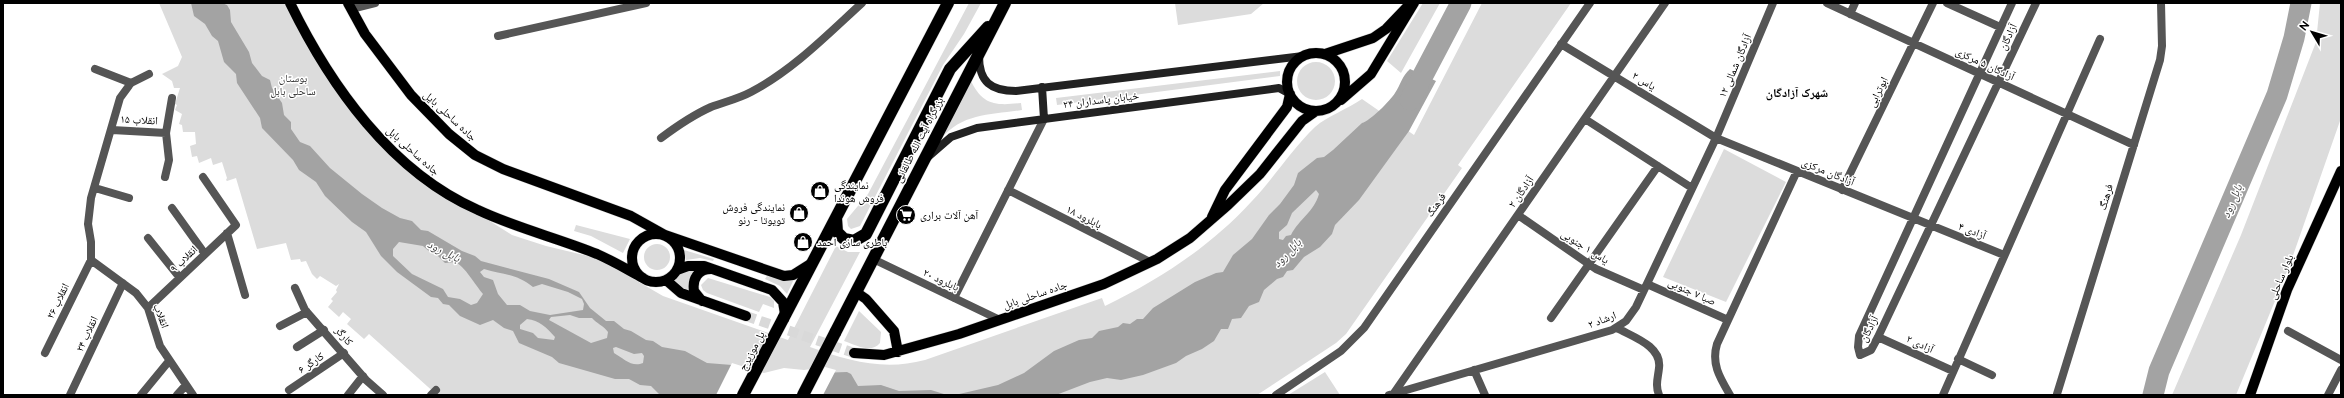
<svg xmlns="http://www.w3.org/2000/svg" width="2344" height="398" font-family="Raleway,'Noto Naskh Arabic',sans-serif">
  <style>
    .green { fill: #dcdcdc }
    .water { fill: #a3a3a3; fill-rule: evenodd }
    .pier { fill: #fff }
    .lines { fill: none; stroke-linecap: round; stroke-linejoin: round }
    .river { stroke: #a3a3a3; stroke-width: 21 }
    .primary-tunnel { stroke: #d9d9d9; stroke-width: 10; stroke-dasharray: 10 5; stroke-linecap: butt }
    .primary-casing { stroke: #dbdbdb; stroke-width: 11 }
    .highway-casing { stroke: #dbdbdb; stroke-width: 13 }
    .street { stroke: #555; stroke-width: 8 }
    .secondary { stroke: #222; stroke-width: 8 }
    .primary { stroke: #000; stroke-width: 10 }
    .highway { stroke: #000; stroke-width: 12 }
    .highway-bridge-casing { stroke: #dbdbdb; stroke-width: 13; stroke-linecap: butt }
    .highway-bridge { stroke: #000; stroke-width: 12 }
    .labels { text-anchor: middle; dominant-baseline: central; stroke-width: 3; stroke-linejoin: round; paint-order: stroke }
    .street-label { font-size: 11px; fill: #000; stroke: #fff }
    .park-label { font-size: 11px; fill: #333; stroke: #fff }
    .poi-label { font-size: 11px; fill: #000; stroke: #fff; text-anchor: start }
    .neighbourhood-label { font-size: 12px; font-weight: bold; fill: #000; stroke: #fff }
    .water-label { font-size: 12px; font-style: italic; fill: #444; stroke: #fff }
  </style>
  <rect width="100%" height="100%" fill="#fff"/>
  <path class="green" d="M159 3H290L369 125 439 189 512 235 546 246 588 256 604 262 663 296 788 340 836 246 848 252H860L810 347C849 361 884 371 925 360L1102 298 1105 306C1160 279 1210 247 1252 201 1274 178 1292 149 1315 127 1327 116 1348 109 1362 99L1414 135 1482 3H1571L1458 165 1462 168 1346 334 1336 343 1257 395H437L369 334 364 339 347 324 351 319 343 312 339 317 328 307 333 301 331 299 337 292 336 290 339 284 336 286 320 276 317 279 312 274 306 261 301 262 300 259 291 260 286 243 257 249 236 178 227 181 226 180 227 178 222 162 213 165 211 158 199 163 197 156 192 157 190 146 196 144 195 132H183L182 125 179 124 182 114 175 110 177 105 175 104 180 88H174L172 81 162 74 178 66 182 57Z
    M969 3H981L964 34 943 65 860 226 851 229 848 226 847 219 868 194Z
    M1175 3H1264L1251 14 1178 25Z
    M1423 3H1440L1401 73 1387 61Z
    M2320 3H2341V118L2289 267 2236 395H2172L2241 235 2316 42Z
    M1297 81a19 19 0 1 1 38 0a19 19 0 1 1-38 0Z
    M1280 71V76L1057 105 1056 98Z
    M970 79C982 105 995 106 1021 103L1022 110C991 115 962 113 941 139Z
    M1724 149 1786 182 1726 302 1663 277Z
    M576 225 630 239 623 253 591 236 574 231Z
    M644 257a13 13 0 1 1 26 0a13 13 0 1 1-26 0Z
    M684 250 714 259 713 261 700 258 686 260Z
    M696 270 691 294 673 280 683 271Z
    M767 276 783 280 794 279 787 294 780 286 765 279Z
    M708 278 770 297 774 301V308L763 304 759 312 707 293 703 290 701 285Z
    M859 311 881 332 880 343C871 354 856 345 844 341Z
    M1325 372 1340 395H1288Z"/>
  <path class="water" d="M191 3H222L227 5 230 10 231 22 249 52 252 63 262 76 270 80 272 88 282 103 284 115 291 122V129L300 142 310 146 330 168 362 194 382 208 400 218 412 221 421 230 428 231 462 251 475 256 481 261 549 279 579 292 590 308 606 321H614L624 329 631 331 646 340 653 341 662 347 685 351 707 363 732 365 760 375 847 372 851 374 858 386 881 385 899 391 931 390 947 395H660L651 386 640 385 629 379H615L559 363 552 357 519 343 513 331 504 328 493 320 480 325 460 316 449 305 443 304 438 298 431 297 397 272 381 256 366 232 352 222 325 196 316 182 299 170 293 160 262 128 260 118 237 83 236 74 224 62 218 41 212 36 205 24 194 16ZM399 242 423 246 431 253 436 254 445 263C448 263 452 262 455 262 464 265 476 286 483 294L477 303 471 305 460 299 448 297 443 289 412 274 393 256V249ZM484 269C503 275 516 273 533 287L542 284 568 292 582 299 584 304 583 310 550 315 530 311 520 305H507L498 294 493 280 484 277 480 272ZM570 315 579 318H592C596 323 604 326 608 332L607 338 591 343 549 320 551 317ZM527 319C539 320 547 328 555 337L554 340 538 338 533 333 520 329V325ZM616 347 634 354 642 353 644 356 643 363C632 368 623 358 614 353L613 348Z
    M1410 69 1436 81 1409 131 1359 200 1335 225 1332 234 1320 247 1304 257 1293 270 1287 271 1283 277 1277 279 1264 290 1259 302 1249 306 1241 318 1232 319 1228 329H1221L1214 341 1202 349 1186 356 1176 363 1143 375 1121 380 1107 378 1090 382 1056 395H955L998 385 1024 373 1054 351 1079 340 1092 338 1099 331 1118 327 1123 323 1130 324 1137 319H1143L1153 308 1195 282 1216 273 1223 272 1233 255 1252 239 1269 215 1280 204 1294 185 1298 173 1317 158 1324 157 1333 150 1362 123C1370 121 1390 101 1395 93 1401 84 1402 76 1410 69ZM1316 190 1319 194C1314 212 1299 219 1291 235L1286 236 1283 240 1279 239V232L1287 225 1292 213Z"/>
  <path class="pier" d="M732 363 764 373 784 368 804 370 825 367 836 370 823 395H716Z"/>
  <g class="lines">
    <path class="river" d="M1410 100 1461 3
      M2153 395 2159 371 2277 95 2294 38 2301 3"/>
    <path class="primary-tunnel" d="M746 316 854 353"/>
    <g class="primary-casing">
      <path id="primary" d="M290 3C330 85 391 172 478 210 516 228 558 238 597 254 613 261 628 270 643 278
        M348 3 365 34 411 95 449 134 475 155 503 169 631 216 665 235 784 276 793 275 812 263
        M1287 82a29 29 0 1 1 58 0a29 29 0 1 1-58 0Z
        M1325 54 1373 38 1386 29 1408 6
        M1341 100 1371 74 1414 3
        M1212 217 1225 190 1287 107 1290 94
        M632 258a24 24 0 1 1 48 0a24 24 0 1 1-48 0Z
        M677 270 688 266H704L772 290 783 302 785 314
        M666 280 681 293 746 316
        M856 292 866 299 894 331 898 352
        M702 301 694 291C692 279 698 269 711 269
        M854 353 884 355 959 334 1104 284 1157 259 1190 238 1228 205 1260 174 1302 121 1316 111
        M2250 395 2287 290 2341 171"/>
    </g>
    <g class="highway-casing">
      <path id="highway" d="M836 218 837 232 844 239 854 241 866 234 950 69 988 27
        M783 319 948 3
        M835 333 1005 3"/>
    </g>
    <path class="street" d="M1827 3 2134 145
      M1947 3 2000 27
      M2012 3 1859 336 1858 347 1860 355 1871 350 1878 337 2036 3
      M351 9 375 3
      M1850 14 1855 3
      M498 36 646 3
      M1561 44 1716 138 2004 255
      M95 69 131 83
      M1585 119 1692 188
      M112 130 166 133
      M661 138C677 126 693 115 711 107 724 102 738 99 751 92 793 70 827 35 862 3
      M165 177 169 160 166 133 172 98
      M95 188 129 198
      M1008 190 1150 262
      M1842 190 1933 3
      M172 208 205 254
      M1518 215 1596 269 1644 290
      M227 233 245 295
      M148 238 180 278
      M873 259 1000 320
      M91 260 136 293 148 308 160 346 193 395
      M1647 284 1728 320
      M295 288 305 310 366 380 383 395
      M954 298 1044 119
      M148 308 236 225 203 177
      M1551 318 1658 166
      M280 326 307 312
      M1617 328C1633 337 1662 346 1659 368 1658 378 1655 385 1659 395
      M2288 331 2341 360
      M1878 337 1953 371
      M297 347 324 330
      M45 353 91 260V242L88 224 91 198 120 98 131 83 149 74
      M1958 359 1992 375
      M1474 370 1485 395
      M289 390 344 353
      M1394 393 1665 3
      M2057 394 2160 60 2162 46 2161 3
      M70 395 123 283
      M141 395 169 361
      M177 395 186 385
      M348 395 363 376
      M431 395 436 390
      M1276 395 1341 351 1364 328 1590 3
      M1389 395 1612 330 1626 321 1636 307 1716 138 1773 3
      M1730 395C1720 378 1711 364 1717 344L1797 171
      M1943 395 2100 39
      M2328 395 2341 370"/>
    <path class="secondary" d="M979 56C979 82 991 91 1016 91L1303 56
      M1042 87 1044 119
      M928 157 951 137 977 128 1279 88 1290 94"/>
    <use href="#primary" class="primary"/>
    <use href="#highway" class="highway"/>
    <g class="highway-bridge-casing">
      <path id="highway-bridge" d="M743 395 783 319
        M803 395 835 333"/>
    </g>
    <use href="#highway-bridge" class="highway-bridge"/>
  </g>
  <defs>
    <g id="shop-disc" transform="scale(1)"><circle r="9.5" fill="#000" stroke="#fff"/><path d="M-5-2.5h2.3a2.7 3.5 0 0 1 5.4 0H5L5.5 6h-11ZM-1.5-2.5h3a1.5 2.3 0 0 0-3 0Z" fill="#fff"/></g>
    <g id="supermarket-disc" transform="scale(1)"><circle r="9.5" fill="#000" stroke="#fff"/><path d="M-6-5.5h2.5l.6 2H6L4.5 2H-2.5L-4.4-4H-6ZM-1.5 3.2a1.3 1.3 0 1 0 .1 0ZM3 3.2a1.3 1.3 0 1 0 .1 0Z" fill="#fff"/></g>
  </defs>
  <g fill-rule="evenodd">
    <use href="#shop-disc" x="820" y="191"/>
    <use href="#shop-disc" x="799" y="213"/>
    <use href="#supermarket-disc" x="906" y="215"/>
    <use href="#shop-disc" x="803" y="242"/>
  </g>
  <g class="labels">
    <g class="street-label">
      <text transform="translate(2008 37) rotate(-65)">آزادگان</text>
      <text transform="translate(1985 64) rotate(25)">آزادگان ۵ مرکزی</text>
      <text transform="translate(1735 66) rotate(-67)">آزادگان شمالی ۱۲</text>
      <text transform="translate(1644 81) rotate(31)">یاس ۲</text>
      <text transform="translate(1878 92) rotate(-64)">ابوترابی</text>
      <text transform="translate(1101 100) rotate(-7)">خیابان پاسداران ۲۴</text>
      <text transform="translate(450 116) rotate(43)">جاده ساحلی بایل</text>
      <text transform="translate(139 120) rotate(3)">انقلاب ۱۵</text>
      <text transform="translate(919 140) rotate(-63)">بزرگراه آیت الله طالقانی</text>
      <text transform="translate(413 151) rotate(42)">جاده ساحلی بابل</text>
      <text transform="translate(1828 172) rotate(22)">آزادگان مرکزی</text>
      <text transform="translate(1521 192) rotate(-55)">آزادگان ۲</text>
      <text transform="translate(2106 197) rotate(-73)">فرهنگ</text>
      <text transform="translate(1436 205) rotate(-55)">فرهنگ</text>
      <text transform="translate(1084 217) rotate(27)">بابلرود ۱۸</text>
      <text transform="translate(1972 231) rotate(21)">آزادی ۴</text>
      <text transform="translate(1585 247) rotate(32)">یاس ۱ جنوبی</text>
      <text transform="translate(184 259) rotate(-44)">انقلاب ۹</text>
      <text transform="translate(2281 277) rotate(-67)">بلوار ساحلی</text>
      <text transform="translate(941 280) rotate(25)">بابلرود ۲۰</text>
      <text transform="translate(1692 292) rotate(24)">صبا ۷ جنوبی</text>
      <text transform="translate(1035 295) rotate(-19)">جاده ساحلی بابل</text>
      <text transform="translate(58 301) rotate(-64)">انقلاب ۲۶</text>
      <text transform="translate(161 316) rotate(69)">انقلاب</text>
      <text transform="translate(1602 320) rotate(-21)">ارشاد ۲</text>
      <text transform="translate(1869 329) rotate(-63)">آزادگان</text>
      <text transform="translate(87 334) rotate(-65)">انقلاب ۲۴</text>
      <text transform="translate(344 336) rotate(49)">کارگر</text>
      <text transform="translate(1920 344) rotate(25)">آزادی ۲</text>
      <text transform="translate(752 351) rotate(-62)">پل موزیرج</text>
      <text transform="translate(311 363) rotate(-34)">کارگر ۶</text>
    </g>
    <g class="park-label">
      <text x="293" y="78">بوستان<tspan x="293" dy="13">ساحلی بابل</tspan></text>
    </g>
    <g class="poi-label">
      <text x="834" y="185">نمایندگی<tspan x="834" dy="13">فروش هوندا</tspan></text>
      <text x="785" y="207" text-anchor="end">نمایندگی فروش<tspan x="785" dy="13">تویوتا - رنو</tspan></text>
      <text x="920" y="215">آهن آلات براری</text>
      <text x="817" y="242">باطری سازی احمد</text>
    </g>
    <g class="neighbourhood-label">
      <text x="1797" y="93">شهرک آزادگان</text>
    </g>
    <g class="water-label">
      <text transform="translate(2232 201) rotate(-67)">بابل رود</text>
      <text transform="translate(444 251) rotate(27)">بابل رود</text>
      <text transform="translate(1287 253) rotate(-46)">بابل رود</text>
    </g>
  </g>
  <rect width="2344" height="398" fill="none" stroke="#000000" stroke-width="8"/>
  <g transform="translate(2312 32) rotate(308)" stroke="#ffffff" stroke-width="3" paint-order="stroke">
  <path d="M0-3L7 15L0 10L-7 15Z" fill="#000000"/>
  <text y="-6" font-size="11" font-weight="bold" text-anchor="middle" fill="#000000">N</text>
  </g>
</svg>
